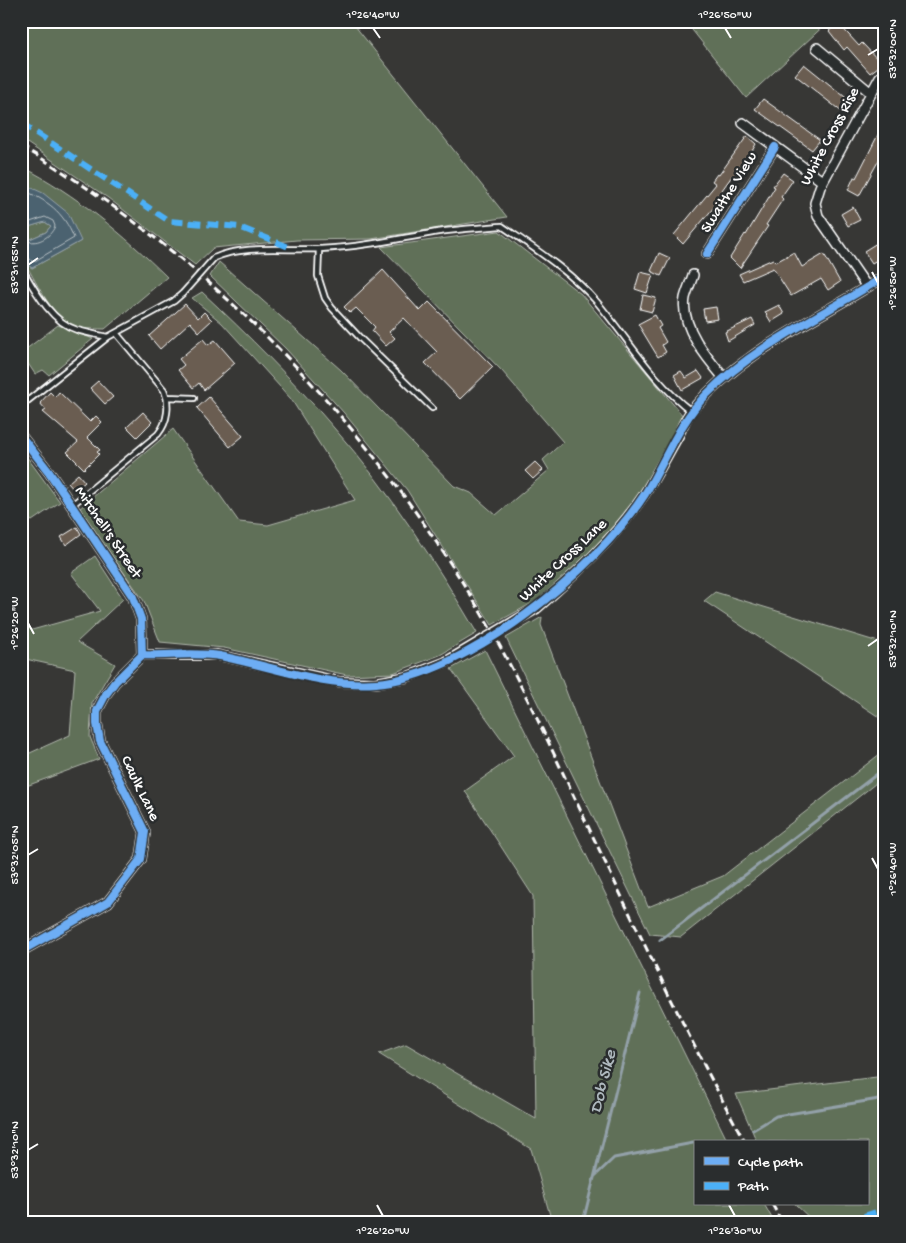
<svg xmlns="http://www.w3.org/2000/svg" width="906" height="1243" font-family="'Gochi Hand',sans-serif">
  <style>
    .green { fill: #606f58; stroke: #b0b7ac }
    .water { fill: #4b626f; stroke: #93a1a9; fill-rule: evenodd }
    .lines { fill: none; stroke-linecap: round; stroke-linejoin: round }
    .shore { stroke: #b7c0c5; stroke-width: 1 }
    .stream { stroke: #93a1a9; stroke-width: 3 }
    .building { fill: #6a5d51; stroke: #fff }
    .lane-casing { stroke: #fff; stroke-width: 8 }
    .street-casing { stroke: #fff; stroke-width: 12 }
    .lane { stroke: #2a2d2e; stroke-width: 4.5 }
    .street { stroke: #2a2d2e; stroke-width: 9 }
    .rail { stroke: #fff; stroke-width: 3; stroke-dasharray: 8 4; stroke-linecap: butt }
    .lane-bridge-casing { stroke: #fff; stroke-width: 8; stroke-linecap: butt }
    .street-bridge-casing { stroke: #fff; stroke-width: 12; stroke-linecap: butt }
    .lane-bridge { stroke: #2a2d2e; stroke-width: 4.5 }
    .street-bridge { stroke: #2a2d2e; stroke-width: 9 }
    .quiet { stroke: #4cb0f7; stroke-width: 6; stroke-dasharray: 12 6; stroke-linecap: butt }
    .cycleway-casing { stroke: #2a2d2e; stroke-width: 11 }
    .cycleway { stroke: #6dadf4; stroke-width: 8 }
    .ticks { fill: none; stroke: #fff; stroke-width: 2 }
    .labels { text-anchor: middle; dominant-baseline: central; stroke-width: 5; stroke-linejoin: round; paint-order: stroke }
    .street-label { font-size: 16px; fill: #fff; stroke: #2a2d2e }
    .water-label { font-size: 18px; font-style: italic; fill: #aeb8be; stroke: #2a2d2e }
    .neatline { fill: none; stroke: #fff; stroke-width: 2 }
    .ticks-label { font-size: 12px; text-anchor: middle; fill: #fff }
  </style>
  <rect width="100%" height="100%" fill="#373735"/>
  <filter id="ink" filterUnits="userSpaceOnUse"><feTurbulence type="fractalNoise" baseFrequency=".02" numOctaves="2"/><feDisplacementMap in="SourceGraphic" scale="10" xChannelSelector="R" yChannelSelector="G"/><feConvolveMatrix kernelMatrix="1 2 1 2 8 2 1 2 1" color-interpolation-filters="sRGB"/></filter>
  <g filter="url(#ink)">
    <path class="green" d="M21 21H351L507 217 371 239 297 240 213 248 195 265 108 198 21 139Z
      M685 21H829L746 98Z
      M21 166C76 194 124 235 167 277L105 329C98 329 89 329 81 328 54 323 38 285 25 263L32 268 81 241 21 183Z
      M45 222 51 226 46 232 30 239 26 235 24 228Z
      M499 231 581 294 683 416 642 492 607 537 536 601 492 625 407 490 344 413 286 349 210 276 219 262 341 370 454 486 471 493 496 515 549 470 543 460 563 442 502 371 381 247Z
      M202 292C248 335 293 380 334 428 389 490 435 562 477 633L440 655 393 673 347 675 224 648 160 642 144 601 79 509 173 429 239 522 268 525 355 500 291 399 222 323 192 298Z
      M58 325 93 339 49 375 43 370 35 374 21 353Z
      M21 449 60 502 32 521 21 515Z
      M95 556 123 599 77 642 115 664 92 703 90 737 99 759 21 788V757L70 735 75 670 21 658V624L32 630 100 611 71 573Z
      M715 592 885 644V721L704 601Z
      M542 617 541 625 648 907 723 876 885 750V776L681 937 650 934 506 638Z
      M485 650 728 1142H695V1204H764L774 1222H552L531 1149 379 1054 406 1044 536 1119 533 896 465 791 514 756 451 669Z
      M885 1076V1222H814L795 1204H867V1142H757L736 1094Z"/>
    <path class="water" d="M21 183 43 193 68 213 81 241 32 268 25 263 21 253ZM45 222 51 226 46 232 30 239 26 235 25 228Z"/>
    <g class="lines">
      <path class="shore" d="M21 189C48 201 63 211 74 238L33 262 26 255 21 254
        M21 225 45 217 53 221 55 226C50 239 32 248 21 237"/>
      <path class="stream" d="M660 940 885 768
        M753 1130 776 1116 885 1098
        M595 1176 614 1158 693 1143
        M583 1222 640 993"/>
    </g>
    <path class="building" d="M838 23 859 46 862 43 882 64 870 73 847 47 844 50 829 31Z
      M804 64 850 101 842 112 795 75Z
      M763 99 820 140 812 150 755 109Z
      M885 121V149L859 196 848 190 854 177 856 178Z
      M747 136 756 144 752 151 738 169 739 171 734 178 732 176 717 197 720 200 683 244 674 235 716 184 712 181 717 174 719 175Z
      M783 173 793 180 781 197 783 199 766 225 768 226 740 268 730 258 745 234 746 235 775 187 773 186Z
      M853 207 860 220 848 226 841 214Z
      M885 238V255L872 263 864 251Z
      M794 252 802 267 824 254 840 282 828 290 821 279 791 296 773 268 743 281 739 274 773 259 776 262Z
      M659 253 670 258 661 276 651 271Z
      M383 270 420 311 429 302 493 367 460 399 425 363 437 352 404 318 389 332 395 338 386 346 372 331 375 327 356 308 350 313 344 307Z
      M640 272 653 275 647 293 635 289Z
      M643 295 656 298 652 312 640 309Z
      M185 304 198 318 204 312 212 320 199 332 190 322 160 349 149 336Z
      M779 305 784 314 771 322 765 312Z
      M716 307 718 319 705 321 703 309Z
      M655 315 661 326 658 328 666 342 662 345 666 352 658 357 638 324Z
      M752 319 755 325 728 341 725 332Z
      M203 339 208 345 215 340 235 363 204 390 199 383 193 388 178 370 184 365 179 359Z
      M681 371 686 378 698 371 703 378 682 390 674 375Z
      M98 381 113 397 105 404 90 388Z
      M50 392 55 397 59 392 90 422 96 416 102 422 87 437 100 450 97 452 99 454 84 469 67 452 78 442 43 412 46 410 40 403Z
      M209 397 243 436 230 447 197 408Z
      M143 412 152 422 137 437 127 427Z
      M535 462 543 470 533 479 525 471Z
      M78 474 85 482 75 491 68 483Z
      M77 527 81 534 66 545 61 537Z"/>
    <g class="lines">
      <g class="lane-casing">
        <path id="lane" d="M319 249 318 276 325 298 332 308 362 340 432 408
          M214 258C244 244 288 251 320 249 360 247 399 239 438 232 459 229 481 228 502 226 535 249 571 272 597 302 628 339 653 382 691 411
          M21 267C34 289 51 322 77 330 87 333 98 335 108 337L174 301 183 293
          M167 397 194 398
          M21 406 108 337
          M72 505 158 434C168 422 170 404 164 390L117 334"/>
      </g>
      <g class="street-casing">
        <path id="street" d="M817 48 871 93
          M743 123 822 181
          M707 254 775 147
          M693 275C691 282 687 290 685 298 680 326 707 358 724 378
          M867 287 818 216 815 203 820 187 880 77
          M21 436 49 472 133 597 141 619 142 655
          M537 608C576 574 615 538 644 495 656 476 667 455 678 436 682 427 686 417 693 409 744 349 820 318 885 276
          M142 655H217L340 682 375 683 407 677 446 662
          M21 951 108 902 141 859 145 832 100 741 97 724V711L106 694 115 682 142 655"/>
      </g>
      <use href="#lane" class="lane"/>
      <use href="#street" class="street"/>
      <path class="rail" d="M21 146C215 261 374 428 487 623 523 686 554 754 585 820 637 928 687 1037 745 1142
        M772 1204 782 1222"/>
      <g class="lane-bridge-casing">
        <path id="lane-bridge" d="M183 293 214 258"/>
      </g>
      <g class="street-bridge-casing">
        <path id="street-bridge" d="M446 662 537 608"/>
      </g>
      <use href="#lane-bridge" class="lane-bridge"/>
      <use href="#street-bridge" class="street-bridge"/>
      <path class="quiet" d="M21 123 169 221 239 227 291 248
        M847 1222 885 1209"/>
      <g class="cycleway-casing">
        <path id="cycleway" d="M707 254 775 147
          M21 436 49 472 133 597 141 619 142 655
          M142 655C166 656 197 652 220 656 271 666 324 687 376 683 468 675 596 570 645 494 666 460 679 422 707 394 758 343 826 314 885 276
          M21 951 108 902 141 859 145 832 100 741 97 724V711L106 694 115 682 142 655"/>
      </g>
      <use href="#cycleway" class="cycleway"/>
    </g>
  </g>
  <path class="ticks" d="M373 28 380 38M725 28 731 38M868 55 878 49M28 265 38 258M872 272 878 283M28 623 34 634M868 646 878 639M28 855 38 849M872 858 878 869M28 1150 38 1144M377 1205 383 1216M729 1205 735 1216"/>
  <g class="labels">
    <g class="street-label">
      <text transform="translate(831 137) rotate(-62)">White Cross Rise</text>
      <text transform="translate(730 193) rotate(-58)">Swaithe View</text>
      <text transform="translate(107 533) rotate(56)">Mitchell's Street</text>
      <text transform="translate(564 561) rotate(-43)">White Cross Lane</text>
      <text transform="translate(139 789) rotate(64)">Caulk Lane</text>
    </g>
    <g class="water-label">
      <text transform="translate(604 1082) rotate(-76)">Dob Sike</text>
    </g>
  </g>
  <rect width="906" height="1243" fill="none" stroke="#2a2d2e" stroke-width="55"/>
  <rect x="694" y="1140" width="175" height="65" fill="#2a2d2e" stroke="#7f8182"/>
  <rect x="704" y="1157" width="25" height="8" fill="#6dadf4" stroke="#7f8182"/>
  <text x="738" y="1166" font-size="15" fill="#ffffff">Cycle path</text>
  <rect x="704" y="1182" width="25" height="8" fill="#4cb0f7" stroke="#7f8182"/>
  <text x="738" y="1190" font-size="15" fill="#ffffff">Path</text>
  <rect x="28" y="28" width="850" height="1188" class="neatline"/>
  <g class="ticks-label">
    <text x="373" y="18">1°26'40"W</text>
    <text x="725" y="18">1°26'50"W</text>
    <text transform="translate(892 49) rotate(-90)" y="4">53°32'00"N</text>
    <text transform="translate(14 265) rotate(-90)" y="4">53°31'55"N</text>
    <text transform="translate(892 283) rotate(-90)" y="4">1°26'50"W</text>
    <text transform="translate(14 623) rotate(-90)" y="4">1°26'20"W</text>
    <text transform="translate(892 639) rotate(-90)" y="4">53°32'10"N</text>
    <text transform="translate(14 855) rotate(-90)" y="4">53°32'05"N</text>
    <text transform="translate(892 869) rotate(-90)" y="4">1°26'40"W</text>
    <text transform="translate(14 1150) rotate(-90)" y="4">53°32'10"N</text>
    <text x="383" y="1234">1°26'20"W</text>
    <text x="735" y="1234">1°26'30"W</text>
  </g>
</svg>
